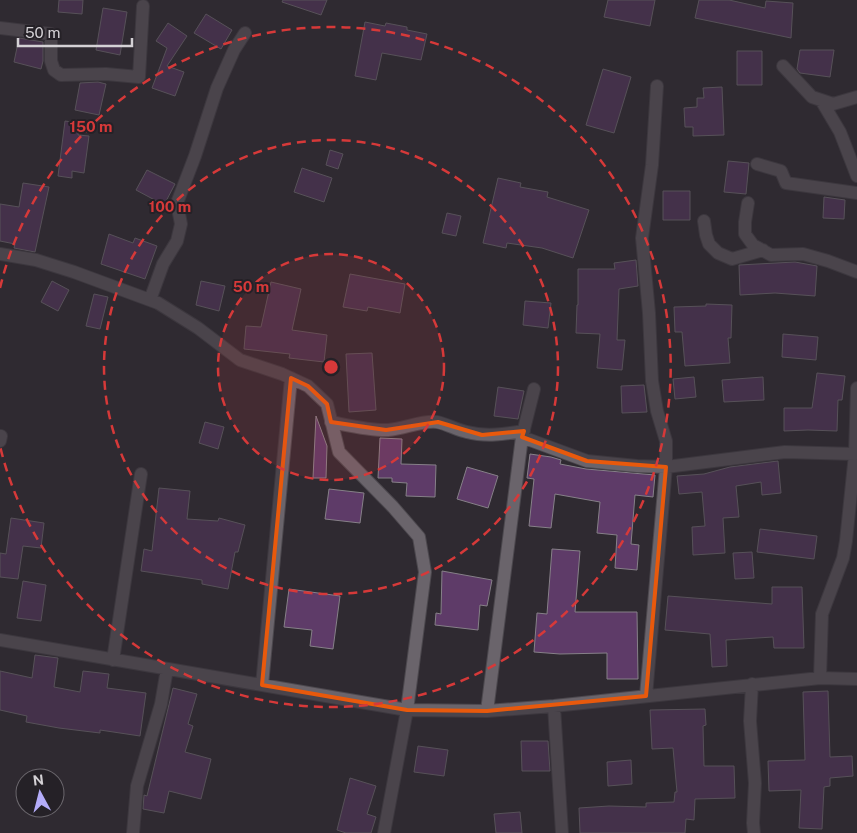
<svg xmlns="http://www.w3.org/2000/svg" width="857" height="833" font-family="'Public Sans',sans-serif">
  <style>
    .building { fill: #5e3b68; stroke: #868088 }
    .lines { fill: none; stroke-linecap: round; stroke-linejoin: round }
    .minor-casing { stroke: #4c484e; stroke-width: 14 }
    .minor { stroke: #6a646b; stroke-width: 12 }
    .marked { fill: none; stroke: #e8590c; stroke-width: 4; stroke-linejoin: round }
    .ring { fill: none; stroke: #d63939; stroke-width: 2.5; stroke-dasharray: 9 6 }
    .centre { fill: #d63939; stroke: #252127; stroke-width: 2.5 }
    .ring-label { font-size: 15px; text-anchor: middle; font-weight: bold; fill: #d63939; stroke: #252127; stroke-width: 4; stroke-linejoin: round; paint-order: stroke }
  </style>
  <rect width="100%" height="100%" fill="#2f2a31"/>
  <path class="building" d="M59 0H83L82 14 58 12Z
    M283 0H327L321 15 282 2Z
    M608 0H655L650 26 604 17Z
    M699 0H729L765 8 766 1 793 3 791 38 695 18Z
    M103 8 127 12 120 55 96 50Z
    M206 14 232 30 221 49 194 33Z
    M365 22 385 26 386 23 407 27V30L427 34 421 60 382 53 376 80 355 76Z
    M168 23 187 36 167 66 184 72 175 96 152 88 167 48 156 41Z
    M19 38 43 42V61L41 69 14 62Z
    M800 50H834L830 77 800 73 797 69Z
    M737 51H762V85H737Z
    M603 69 631 77 614 133 586 125Z
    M98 82 106 84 99 115 75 110 80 83Z
    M722 87 724 135 693 136V127H685L684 108 697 107V98H704L703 88Z
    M65 121 79 123 78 135 89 136 84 173 72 171V178L58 176Z
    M330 150 343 154 338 169 326 165Z
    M728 161 749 163 746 194 724 192Z
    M302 168 332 178 324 202 294 192Z
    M147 170 175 184 164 205 136 190Z
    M498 178 521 183 520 187 548 192 547 197 589 210 573 258 542 248 507 243 506 248 483 243Z
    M23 183 49 187 35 252 14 248 15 244 0 241V204L19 207Z
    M663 191H690V220H663Z
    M824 197 845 200 844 219 823 218Z
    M447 213 461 216 456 236 442 233Z
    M109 234 133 243 135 238 157 246 145 279 101 264Z
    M636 260 638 286 619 289 617 340H625L622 370 597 368 600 334 576 333 577 305H578V269H615L614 263Z
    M795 262 817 266 815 296 775 293 740 295 739 265Z
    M350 274 405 284 400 313 368 307 367 311 343 307Z
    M52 281 69 290 58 311 41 302Z
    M201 281 225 286 219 311 196 305Z
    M271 282 301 289 292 330 327 335 324 362 289 358 290 354 244 349 246 326 261 327Z
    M94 294 108 297 100 329 86 326Z
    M525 301 551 303 548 328 523 325Z
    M706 304 732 305 731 338H728L730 363 685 366 682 332H675L674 307 706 306Z
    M783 334 818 337 816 360 782 357Z
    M372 353 376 410 349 412 346 354Z
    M817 373 845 376 842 400H838L837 431 808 430 784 431V408H812Z
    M694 377 696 397 675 399 673 379Z
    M763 377 764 400 724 402 722 380Z
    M644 385 647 412 622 413 621 386Z
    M498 387 524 391 518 419 494 416Z
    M316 416 327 446 326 478H313Z
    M205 422 224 427 218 449 199 443Z
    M380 438 402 439 401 464 436 465 435 497 406 496 407 483 392 482V478H378Z
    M530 454 551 457 561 460 560 464 586 469 655 475 653 497 635 495 631 544 639 545 637 570 615 568 617 535 597 533 600 502 555 494 551 528 529 526 534 479 527 478Z
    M778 461 781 493 762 495 761 482 736 486 739 517 723 518 725 553 693 555 692 527 705 526 702 492 679 494 677 476 704 474 730 467Z
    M467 467 498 476 488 508 457 499Z
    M159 488 190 491 187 519 218 521 219 518 245 525 238 552H235L228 589 202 584V580L141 571 144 549 152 551Z
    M329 489 364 493 360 523 325 519Z
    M11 518 44 523 41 548 23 546 18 579 0 577V553L6 554Z
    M760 529 817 536 814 559 757 552Z
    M552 549 580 551 575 612H637L638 679H607V653L560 654 534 652 537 613 547 614Z
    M752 552 754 578 735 579 733 553Z
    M442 571 492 580 487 606 480 605 478 630 435 625 436 613 441 614Z
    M23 581 46 585 41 621 17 618Z
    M772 587H802L804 648H774L773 637 726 640 727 666 712 667 710 634 665 630 668 596 772 604Z
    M289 589 340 596 333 649 310 646 312 630 284 627Z
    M35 655 58 658 54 687 80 692 83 671 109 674 107 688 146 693 140 736 100 730V733L59 728 26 722 27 716 0 710V671L32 678Z
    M173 688 197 694 188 724 193 726 185 752 211 759 201 799 169 791 164 813 143 809 144 795 147 796Z
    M828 691 830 757 852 756 853 776 830 778V786L824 787 822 829 799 828 801 790 769 791 768 761 805 760 803 692Z
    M705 709 706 725 703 726 704 766H734L735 798 695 799 694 820 686 819 685 833H580L579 808 609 806 646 807V803L674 802 675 792H677L673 748 652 749 650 710Z
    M521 741H548L550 771H522Z
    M418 746 448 750 444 776 414 772Z
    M631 760 632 784 608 786 607 762Z
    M350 778 376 786 367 814 376 817 371 833H346L337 830Z
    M520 812 522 833H496L494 814Z"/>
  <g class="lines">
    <g class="minor-casing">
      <path id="minor" d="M0 28 51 34V61L54 70 61 75 106 74 139 77 143 6
        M783 66 812 97 833 104 857 97
        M821 100 840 132 857 176
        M757 164 781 171 786 183 857 193
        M748 203 745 222V234L753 245 771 255 803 254 828 261 857 272
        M704 221 706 235 709 244 718 253 732 259 763 250
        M0 254 36 260 74 272 158 303 198 328 240 360 282 374 308 386 327 404 339 452 393 507 419 537 425 572 407 710 384 833
        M150 300 163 264 177 241 181 224 177 203 195 156 217 88 234 50 245 33
        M331 422C347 425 373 431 388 430 405 429 421 420 437 422 447 424 457 430 467 432 486 437 505 434 524 431
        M522 437 587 461 637 466 666 467V441L657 411 652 381 649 313 642 238 652 165 657 86
        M0 441 1 436
        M0 640 407 710 487 711 554 706 820 678 857 679
        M113 660 141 474
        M820 678 822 614 843 558 846 541 855 454 857 388
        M752 684 750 721 755 783 753 823 754 833
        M262 685 291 378
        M646 696 666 467 785 452 855 454
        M554 706 562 833
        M487 711 522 437 534 389
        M133 833 137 786 161 704 167 669"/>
    </g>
    <use href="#minor" class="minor"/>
  </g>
  <path d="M0 0H857V833H0ZM291 378 308 386 327 404 331 422 386 430 438 422 482 435 524 431 522 437 587 461 666 467 646 696 487 711 407 710 262 685Z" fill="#2f2a31" fill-opacity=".55" fill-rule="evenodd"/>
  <path class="marked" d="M291 378 308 386 327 404 331 422 386 430 438 422 482 435 524 431 522 437 587 461 666 467 646 696 487 711 407 710 262 685Z"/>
  <circle cx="331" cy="367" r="113" fill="#d63939" fill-opacity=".12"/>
  <g class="ring">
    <circle cx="331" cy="367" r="113"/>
    <circle cx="331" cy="367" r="227"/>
    <path d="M0 288A340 340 0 1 1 0 446"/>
  </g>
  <circle cx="331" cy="367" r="8" class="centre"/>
  <g class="ring-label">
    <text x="91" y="132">150 m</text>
    <text x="170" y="212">100 m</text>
    <text x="251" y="292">50 m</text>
  </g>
  <g transform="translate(40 793) rotate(353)"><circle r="24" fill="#252127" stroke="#6b676d"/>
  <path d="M0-4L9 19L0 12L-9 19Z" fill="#b4acf9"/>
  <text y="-8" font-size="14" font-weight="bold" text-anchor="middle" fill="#d4d1d5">N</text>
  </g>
  <path d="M18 38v8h114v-8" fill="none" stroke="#d4d1d5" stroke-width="2.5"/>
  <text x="25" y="38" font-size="15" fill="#d4d1d5" stroke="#252127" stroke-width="4" paint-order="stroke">50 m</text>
</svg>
